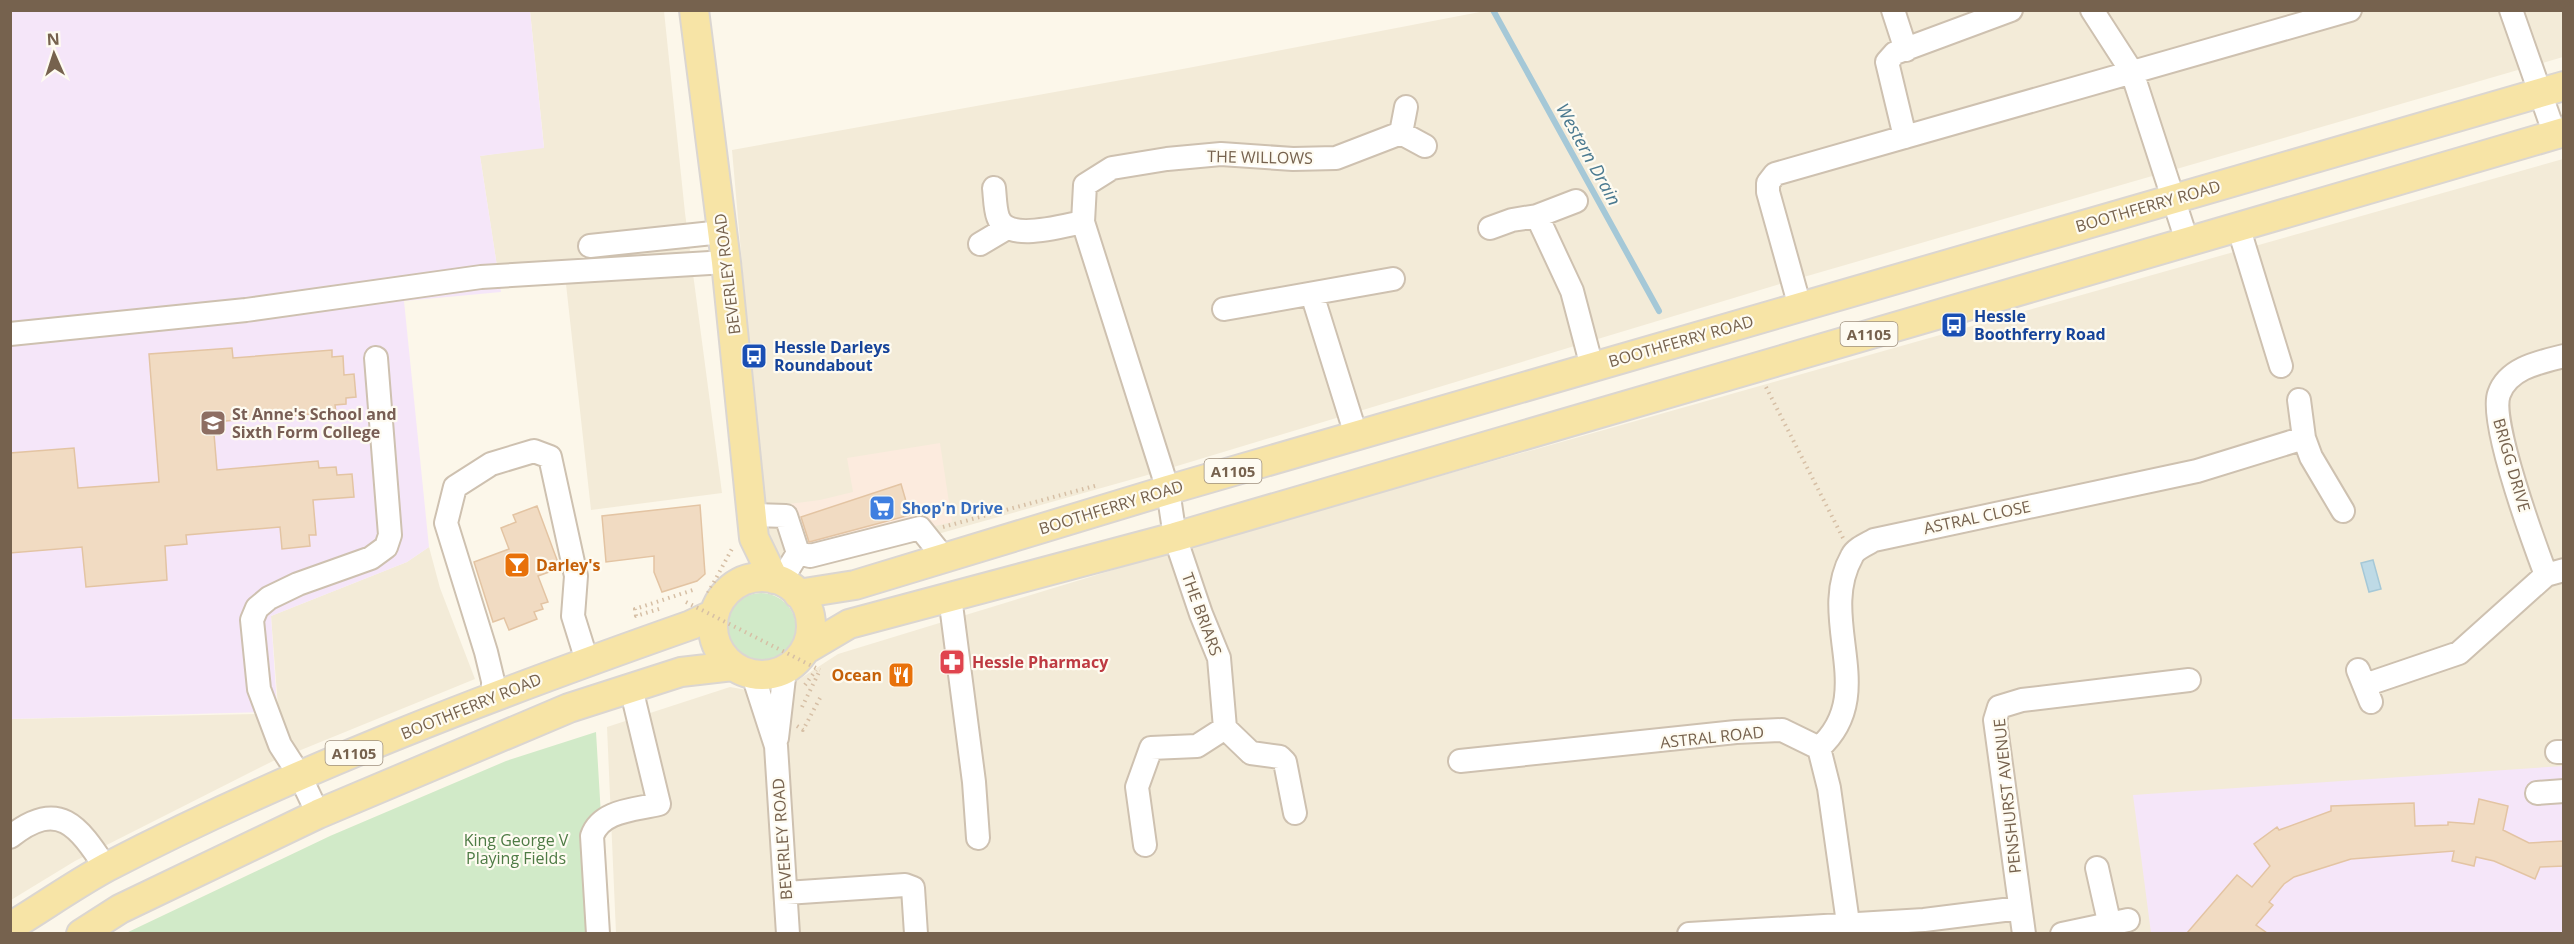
<svg xmlns="http://www.w3.org/2000/svg" width="2574" height="944" font-family="'Open Sans',sans-serif">
  <style>
    .residential { fill: #f3ebd8 }
    .commercial { fill: #fcebde }
    .education { fill: #f5e6f9 }
    .green { fill: #d1eac8 }
    .water { fill: #bedae6; stroke: #a5c8d7; stroke-width: 1.5 }
    .lines { fill: none; stroke-linecap: round; stroke-linejoin: round }
    .stream { stroke: #a5c8d7; stroke-width: 6 }
    .building { fill: #f1dbc2; stroke: #e3c4a3; stroke-width: 1.5 }
    .minor-casing { stroke: #cec1b0; stroke-width: 26 }
    .major-casing { stroke: #dbd6d1; stroke-width: 32 }
    .path { stroke: #d6bfa5; stroke-width: 4; stroke-dasharray: 1.5 4.5; stroke-linecap: butt }
    .minor { stroke: #fff; stroke-width: 22 }
    .major { stroke: #f7e4a6; stroke-width: 28 }
    .path-bridge { stroke: #d6bfa5; stroke-width: 4; stroke-dasharray: 1.5 4.5; stroke-linecap: butt }
    .labels { text-anchor: middle; dominant-baseline: central; stroke-width: 4.5; stroke-linejoin: round; paint-order: stroke }
    .shield { fill: #fefbf1; stroke: #9f907f; stroke-width: 1.5 }
    .shield-label { font-size: 15px; font-weight: bold; fill: #76624e }
    .street-label { font-size: 16px; fill: #76624e; stroke: #fefbf1 }
    .transit-label { font-size: 16px; font-weight: bold; fill: #164399; stroke: #fefbf1; text-anchor: start }
    .education-label { font-size: 16px; font-weight: bold; fill: #785e54; stroke: #fefbf1; text-anchor: start }
    .shop-label { font-size: 16px; font-weight: bold; fill: #366cbe; stroke: #fefbf1; text-anchor: start }
    .food-label { font-size: 16px; font-weight: bold; fill: #c56008; stroke: #fefbf1; text-anchor: start }
    .health-label { font-size: 16px; font-weight: bold; fill: #be3a42; stroke: #fefbf1; text-anchor: start }
    .park-label { font-size: 16px; fill: #4e7b45; stroke: #fefbf1 }
    .water-label { font-size: 18px; font-style: italic; fill: #4b7a90; stroke: #fefbf1 }
  </style>
  <rect width="100%" height="100%" fill="#fcf7ea"/>
  <path class="residential" d="M530 11H664L685 213 722 493 591 510 565 275 499 279 480 156 544 147Z
    M1485 11H2563V57L1790 281 1144 476 895 546 807 566 788 563 773 549 765 525 732 150 1188 68Z
    M2563 159V933H616L607 727 730 687 775 695 838 654 1175 551Z
    M429 547 440 588 475 679 296 752 279 720 271 616 407 562Z
    M256 714 275 760 75 861 11 900V719Z"/>
  <path class="commercial" d="M940 443 952 522 804 558 773 506 820 500 853 492 847 458Z"/>
  <path class="education" d="M10 11H530L544 148 480 156 501 292 404 301 429 547 407 562 271 616 277 706 268 712 11 719Z
    M2563 766V933H2151L2133 795Z"/>
  <path class="green" d="M726 628a35 35 0 1 1 70 0a35 35 0 1 1-70 0Z
    M596 732 608 933 124 934 330 836 506 761Z"/>
  <path class="water" d="M2373 560 2381 589 2369 592 2361 563Z"/>
  <g class="lines">
    <path class="stream" d="M1493 10 1659 311"/>
  </g>
  <path class="building" d="M232 348 233 358 332 350V357L343 356 344 375 354 374 356 397 346 398V404L335 405 336 412 213 422 217 470 318 461 319 468 336 467 337 475 352 474 354 497 313 500 316 535H309L310 546 282 549 280 527 186 535 187 544 165 546 167 580 86 587 82 547 10 553V453L74 448 78 488 159 482 149 354Z
    M901 484 910 515 809 542 801 517Z
    M700 505 705 574 697 581 662 592 654 572V556L606 562 602 516Z
    M537 506 560 568 538 576 548 602 541 604 543 609 534 612 537 619 509 630 504 618 493 622 474 562 509 549 501 528 516 522 513 515Z
    M2479 799 2508 806 2503 830 2529 843 2564 841V866L2540 867 2535 879 2494 861 2476 857 2474 866 2452 861 2454 851 2351 859 2294 877 2284 884 2269 902 2273 905 2256 925 2267 933H2187L2237 875 2252 887 2270 866 2254 844 2277 827 2279 830 2331 811V806L2414 803 2415 826 2448 825V822L2474 824Z"/>
  <g class="lines">
    <g class="minor-casing">
      <path id="minor" d="M1893 10 1906 50
        M2092 10 2132 72 2187 241
        M2511 10 2555 135
        M1406 107 1401 133 1425 146
        M1905 137 1887 62 1895 53 2011 10
        M994 188C995 197 995 209 998 217 1007 243 1062 226 1083 222
        M1537 216 1572 291 1592 367
        M2238 226 2281 366
        M1490 228 1512 220 1537 216 1576 201
        M980 244 1007 228
        M590 246 722 232
        M1312 294 1356 435
        M1800 307 1768 192V183L1775 174 2350 10
        M1224 309 1393 279
        M10 334 246 310 481 277 726 262
        M2299 400 2304 438 2311 457 2343 511
        M752 515 786 516 798 553
        M2546 575C2534 543 2489 421 2499 394 2508 368 2540 362 2564 356
        M781 581 798 553 810 556 920 528 944 558
        M950 597 974 782 978 838
        M2358 670 2371 702
        M753 675 776 746 788 934
        M2365 685 2459 653 2546 575 2564 570
        M493 696V681L486 652 446 523 455 487 491 464 534 451 550 457 576 576 573 616 587 661
        M1225 728 1251 753 1280 757 1285 762 1295 813
        M777 738 785 669
        M1819 748C1880 693 1816 620 1852 556 1855 549 1867 544 1874 540L2197 471 2304 438
        M1819 748 1829 788 1848 923
        M2557 752H2564
        M1460 761 1736 732 1782 730 1819 748
        M2537 793 2564 791
        M318 814 300 776 280 745 259 689 252 620 257 608 269 598 298 584 371 558 386 547 390 535 376 358
        M10 837C59 798 78 826 106 868
        M1145 845 1137 787 1151 748 1197 746 1225 728 1219 658 1201 614 1175 537 1168 490 1083 222 1085 185 1112 168 1167 159 1221 154 1293 159 1336 158 1401 133
        M2097 868 2110 926
        M786 893 905 885 913 888 916 934
        M598 934 592 836C601 810 635 810 659 804L631 688
        M1689 934 1924 920 2020 908
        M2024 934 1995 720 1999 707 2022 700 2189 680
        M2062 934 2128 920"/>
    </g>
    <g class="major-casing">
      <path id="major" d="M694 10 726 262 754 538 774 579
        M713 626a49 49 0 1 1 98 0a49 49 0 1 1-98 0Z
        M798 594 855 585 1168 490 2564 86
        M805 650 849 624 1175 537 2564 132
        M10 927C43 907 74 885 107 867 294 770 492 695 691 625L714 614
        M81 934 120 909 318 814 569 708 681 672 733 666"/>
    </g>
    <path class="path" d="M1766 387 1843 538
      M943 527 1098 485
      M708 593 733 547
      M659 609 636 616 635 609 693 590
      M805 685 816 670
      M802 707 820 670
      M797 726 803 730 820 698"/>
    <use href="#minor" class="minor"/>
    <use href="#major" class="major"/>
    <path class="path-bridge" d="M686 602 820 670"/>
  </g>
  <defs>
    <g id="bus-square" transform="scale(1.35)"><rect x="-9" y="-9" width="18" height="18" rx="4" fill="#1a4fb4" stroke="#fefbf1"/><path d="M-5-6H5V4H4V6H2V4H-2V6H-4V4H-5ZM-3.5-4V0h7V-4ZM-3.5 1.2v1.5H-2V1.2ZM2 1.2v1.5H3.5V1.2Z" fill="#fff"/></g>
    <g id="school-square" transform="scale(1.35)"><rect x="-9" y="-9" width="18" height="18" rx="4" fill="#8d6e63" stroke="#fefbf1"/><path d="M0-5L7-2L0 1L-7-2ZM-4 1L0 2.5L4 1V4Q0 6-4 4Z" fill="#fff"/></g>
    <g id="supermarket-square" transform="scale(1.35)"><rect x="-9" y="-9" width="18" height="18" rx="4" fill="#3f7fe0" stroke="#fefbf1"/><path d="M-6-5.5h2.5l.6 2H6L4.5 2H-2.5L-4.4-4H-6ZM-1.5 3.2a1.3 1.3 0 1 0 .1 0ZM3 3.2a1.3 1.3 0 1 0 .1 0Z" fill="#fff"/></g>
    <g id="bar-square" transform="scale(1.35)"><rect x="-9" y="-9" width="18" height="18" rx="4" fill="#e8710a" stroke="#fefbf1"/><path d="M-6-5H6L.8 .8V4.5H3.5V6h-7V4.5H-.8V.8Z" fill="#fff"/></g>
    <g id="pharmacy-square" transform="scale(1.35)"><rect x="-9" y="-9" width="18" height="18" rx="4" fill="#e0444e" stroke="#fefbf1"/><path d="M-2-6h4v4h4v4h-4v4h-4v-4h-4v-4h4Z" fill="#fff"/></g>
    <g id="restaurant-square" transform="scale(1.35)"><rect x="-9" y="-9" width="18" height="18" rx="4" fill="#e8710a" stroke="#fefbf1"/><path d="M-5-6h1v4h1v-4h1v4h1v-4h1v5L-1.5 .5V6h-2V.5L-5-1ZM5-6V6H3V1.5H1.5Q1.5-4 5-6Z" fill="#fff"/></g>
  </defs>
  <g fill-rule="evenodd">
    <use href="#bus-square" x="1954" y="325"/>
    <use href="#bus-square" x="754" y="356"/>
    <use href="#school-square" x="213" y="423"/>
    <use href="#supermarket-square" x="882" y="508"/>
    <use href="#bar-square" x="517" y="565"/>
    <use href="#pharmacy-square" x="952" y="662"/>
    <use href="#restaurant-square" x="901" y="675"/>
  </g>
  <g class="labels">
    <g class="shield">
      <rect x="1840.5" y="322" width="57" height="24" rx="4.5"/>
      <rect x="1204.5" y="459" width="57" height="24" rx="4.5"/>
      <rect x="325.5" y="741" width="57" height="24" rx="4.5"/>
    </g>
    <g class="shield-label">
      <text x="1869" y="334">A1105</text>
      <text x="1233" y="471">A1105</text>
      <text x="354" y="753">A1105</text>
    </g>
    <g class="street-label">
      <text transform="translate(1260 157) rotate(1)">THE WILLOWS</text>
      <text transform="translate(2148 206) rotate(-16)">BOOTHFERRY ROAD</text>
      <text transform="translate(727 274) rotate(-97)">BEVERLEY ROAD</text>
      <text transform="translate(1681 341) rotate(-16)">BOOTHFERRY ROAD</text>
      <text transform="translate(2512 465) rotate(74)">BRIGG DRIVE</text>
      <text transform="translate(1111 507) rotate(-17)">BOOTHFERRY ROAD</text>
      <text transform="translate(1977 517) rotate(-12)">ASTRAL CLOSE</text>
      <text transform="translate(1202 614) rotate(70)">THE BRIARS</text>
      <text transform="translate(471 706) rotate(-22)">BOOTHFERRY ROAD</text>
      <text transform="translate(1712 737) rotate(-6)">ASTRAL ROAD</text>
      <text transform="translate(2007 796) rotate(-96)">PENSHURST AVENUE</text>
      <text transform="translate(782 839) rotate(-94)">BEVERLEY ROAD</text>
    </g>
    <g class="transit-label">
      <text x="1974" y="316">Hessle<tspan x="1974" dy="18">Boothferry Road</tspan></text>
      <text x="774" y="347">Hessle Darleys<tspan x="774" dy="18">Roundabout</tspan></text>
    </g>
    <g class="education-label">
      <text x="232" y="414">St Anne's School and<tspan x="232" dy="18">Sixth Form College</tspan></text>
    </g>
    <g class="shop-label">
      <text x="902" y="508">Shop'n Drive</text>
    </g>
    <g class="food-label">
      <text x="536" y="565">Darley's</text>
      <text x="882" y="675" text-anchor="end">Ocean</text>
    </g>
    <g class="health-label">
      <text x="972" y="662">Hessle Pharmacy</text>
    </g>
    <g class="park-label">
      <text x="516" y="840">King George V<tspan x="516" dy="18">Playing Fields</tspan></text>
    </g>
    <g class="water-label">
      <text transform="translate(1589 154) rotate(61)">Western Drain</text>
    </g>
  </g>
  <rect width="2574" height="944" fill="none" stroke="#76624e" stroke-width="24"/>
  <g transform="translate(54 54) rotate(357)" stroke="#fefbf1" stroke-width="4.5" paint-order="stroke">
  <path d="M0-4.5L10 22L0 15L-10 22Z" fill="#76624e"/>
  <text y="-9" font-size="16" font-weight="bold" text-anchor="middle" fill="#76624e">N</text>
  </g>
</svg>
